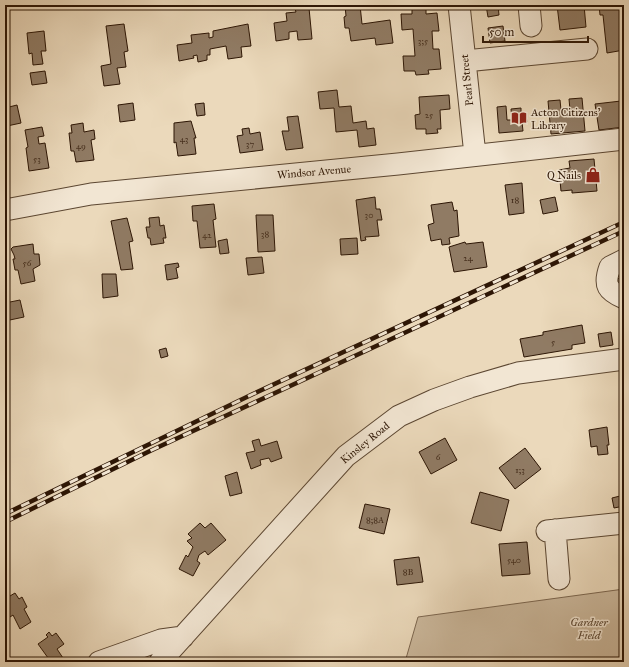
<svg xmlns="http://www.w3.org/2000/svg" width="629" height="667" font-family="'IM FELL Great Primer',serif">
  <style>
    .green { fill: #cbb89c; stroke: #7c6750 }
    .building { fill: #907b64; stroke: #2d1605 }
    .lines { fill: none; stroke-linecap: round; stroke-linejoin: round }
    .minor-casing { stroke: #5c4732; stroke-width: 23 }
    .minor { stroke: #f2e6d3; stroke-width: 21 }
    .rail-casing { stroke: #2d1605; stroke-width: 4.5 }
    .rail { stroke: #f2e6d3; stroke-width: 3; stroke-dasharray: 9; stroke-linecap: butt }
    .labels { text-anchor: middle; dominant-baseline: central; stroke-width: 3; stroke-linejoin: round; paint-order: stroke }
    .number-label { font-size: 9px; fill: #462f1d }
    .street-label { font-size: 11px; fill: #2d1605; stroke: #f2e6d3 }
    .poi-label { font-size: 11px; fill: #2d1605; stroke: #f2e6d3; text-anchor: start }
    .park-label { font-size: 11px; font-style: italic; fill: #5c4732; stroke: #f2e6d3 }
  </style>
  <rect width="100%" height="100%" fill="#ebd9bb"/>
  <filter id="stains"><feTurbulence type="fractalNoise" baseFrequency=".005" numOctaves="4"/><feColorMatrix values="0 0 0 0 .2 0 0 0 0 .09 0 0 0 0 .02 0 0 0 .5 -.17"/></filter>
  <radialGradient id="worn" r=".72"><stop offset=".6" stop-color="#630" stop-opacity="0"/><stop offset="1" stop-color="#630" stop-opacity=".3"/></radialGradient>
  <path class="green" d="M624 589V662H405L418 617Z"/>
  <path class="building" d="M345 5H360L362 24 390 20 393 43 376 45 375 38 351 41 349 28H345L344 17 346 16Z
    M486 5H498L499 15 488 17Z
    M557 5H584L586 27 560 30Z
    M599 5H624V50L607 53 603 15H600Z
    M309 8 312 39 298 40 297 31 289 32V39L276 41 274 23 287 21 286 13 296 12 295 9Z
    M426 8V14L437 13 439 31H432L433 49H439L441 69 428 70 429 74 416 75 415 71H404L403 56H415L413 29 402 30 401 14H412V9Z
    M124 24 128 51 124 52 126 67 117 68 120 84 104 86 101 66 111 64 106 26Z
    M248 24 251 46 241 47 242 57 228 59 226 46 210 49V55H207V60L198 62 197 55 193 56 194 58 179 61 177 45 192 43 191 35 209 33V38L213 37V31Z
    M503 26 505 41 490 43 488 28Z
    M44 31 46 51H41L43 64 33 65 32 53 29 54 27 33Z
    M45 71 47 83 32 85 30 73Z
    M621 71H624V100Z
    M337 90 339 107 351 106 353 123 366 121 367 129 374 128 376 145 359 147 357 130 336 132 334 108 320 109 318 92Z
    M449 95 450 109 440 110 441 129H437L438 133 426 134V129H416L415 115 420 114 419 97Z
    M582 98 585 131 551 134 548 101 560 100 561 110H570L569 99Z
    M621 101H624V127L599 130 595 104Z
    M133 103 135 120 120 122 118 105Z
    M204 103 205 115 197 116 195 104Z
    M17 105 21 123 7 126 5 108Z
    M506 106 507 120H512L511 109 521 108V116L526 115 527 122H522L523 131 499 133 497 107Z
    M298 116 303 148 286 150 282 131H289L287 117Z
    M191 121 196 138H194L196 154 178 156 176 142 174 143V123Z
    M83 123 84 132 94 130 95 139 91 140 94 160 76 162 74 151H71L69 133H72L71 125Z
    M42 127 44 136 38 137 39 144 45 143 49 168 29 171 26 148 28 147 25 130Z
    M249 128 250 134 260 132 263 150 240 153 237 136 243 135 242 129Z
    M594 159 597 191 572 193V190L561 191 559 170 570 168 569 161Z
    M522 183 524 213 509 215 505 185Z
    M375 197 376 209H380L382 220H377L379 236 365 237 366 240 361 241 356 200Z
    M555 197 558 211 543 214 540 200Z
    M452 202 454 211 457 210 459 236 449 238 450 244 442 245 441 239 431 241 428 225 434 223 431 205Z
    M214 204 216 219 213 220 216 247 200 248 197 221H193L192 206Z
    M256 215H273L275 251 258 252Z
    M159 217 160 226 164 225 166 238H163L164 243 151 245 150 238H148L146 227H150L149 218Z
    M127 218 133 241 129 242 133 269 121 270 111 221Z
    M357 238 358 254 341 255 340 239Z
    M227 239 229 253 220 254 218 241Z
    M465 242 466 244 483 242 487 267 454 272 449 247Z
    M33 244 34 254H39L40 265 33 269 35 281 21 284 18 270H15L13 259H15L14 255 11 249 13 247Z
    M262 257 264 273 248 275 246 258Z
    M178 263 179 267 176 268 178 278 167 280 165 265Z
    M621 270H624V288L617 289 615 279 623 278Z
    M102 274H116L118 296 103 298Z
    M20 300 24 317 5 321V303Z
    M582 325 585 343 572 345V349L524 357 520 339 543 335V332Z
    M611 332 613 345 600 347 598 334Z
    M166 348 168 356 161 358 159 350Z
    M607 427 609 445H607L608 454 598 455 597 446 591 447 589 430Z
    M445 438 457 460 431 474 419 452Z
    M259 439 261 446 277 441 282 458 271 462 269 458 260 460 261 465 251 469 246 453 255 451 252 441Z
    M525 448 541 469 515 489 499 468Z
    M237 472 242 493 230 496 225 476Z
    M480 492 509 500 501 531 471 523Z
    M624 495V506L614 508 612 498Z
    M365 504 390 509 384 534 359 528Z
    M200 523 205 528 211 523 226 540 208 555 205 551 199 555 197 561 200 563 193 576 179 569 186 555 188 557 193 547 187 541 192 538 188 534Z
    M527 542 530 574 502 576 499 544Z
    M419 557 423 582 397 585 394 560Z
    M15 593 19 599 22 597 27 607 24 609 31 622 20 629 13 615 10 617 5 608 7 606 5 599Z
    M49 632 52 636 56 633 64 644 57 649 63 658 58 662 56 659 51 662 38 644 48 637 46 635Z"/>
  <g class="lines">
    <g class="minor-casing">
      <path id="minor" d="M459 5 475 155
        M529 5 531 26
        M465 61 587 49
        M5 210 91 194 398 164 624 139
        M624 260 610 267C603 286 608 291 624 298
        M555 530 559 579
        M547 531 624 523
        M99 662 161 640 183 637
        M160 662 346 456 399 416 434 400 470 387 518 373 624 359"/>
    </g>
    <use href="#minor" class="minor"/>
    <g class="rail-casing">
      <path id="rail" d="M5 514 253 394 624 222
        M5 522 152 450 624 231"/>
    </g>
    <use href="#rail" class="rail"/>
  </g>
  <defs>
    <g id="library-bare" transform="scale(1.2)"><path d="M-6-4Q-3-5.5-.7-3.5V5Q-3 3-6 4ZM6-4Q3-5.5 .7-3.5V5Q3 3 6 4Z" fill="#8f2418" stroke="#f2e6d3" stroke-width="2.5" paint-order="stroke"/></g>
    <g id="shop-bare" transform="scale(1.2)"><path d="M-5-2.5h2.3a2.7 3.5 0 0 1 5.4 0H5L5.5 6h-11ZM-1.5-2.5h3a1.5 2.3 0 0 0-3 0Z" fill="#8f2418" stroke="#f2e6d3" stroke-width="2.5" paint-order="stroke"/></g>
  </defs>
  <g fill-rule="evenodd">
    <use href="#library-bare" x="519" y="118"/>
    <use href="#shop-bare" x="593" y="175"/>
  </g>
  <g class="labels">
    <g class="number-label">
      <text x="423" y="40">3;5</text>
      <text x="429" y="114">25</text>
      <text x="184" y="138">43</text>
      <text x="250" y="143">37</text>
      <text x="81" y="145">49</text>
      <text x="37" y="158">53</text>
      <text x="515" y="199">18</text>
      <text x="369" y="214">30</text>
      <text x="265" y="233">38</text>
      <text x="207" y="234">42</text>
      <text x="468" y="257">24</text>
      <text x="27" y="262">56</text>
      <text x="553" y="341">5</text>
      <text x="438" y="456">6</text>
      <text x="520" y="469">1;3</text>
      <text x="375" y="519">8;8A</text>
      <text x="514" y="559">540</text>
      <text x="408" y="571">8B</text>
    </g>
    <g class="street-label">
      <text transform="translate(467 80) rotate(-96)">Pearl Street</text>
      <text transform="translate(314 172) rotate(-5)">Windsor Avenue</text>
      <text transform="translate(365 443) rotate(-39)">Kinsley Road</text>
    </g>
    <g class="poi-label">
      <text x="531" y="112">Acton Citizens'<tspan x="531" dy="13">Library</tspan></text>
      <text x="581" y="175" text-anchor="end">Q Nails</text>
    </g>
    <g class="park-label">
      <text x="589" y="622">Gardner<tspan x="589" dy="13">Field</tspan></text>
    </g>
  </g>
  <rect width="629" height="667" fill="none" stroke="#ebd9bb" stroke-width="20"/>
  <rect x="6" y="6" width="617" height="655" fill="none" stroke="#2d1605" stroke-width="2"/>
  <rect x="10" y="10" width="609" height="647" fill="none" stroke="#2d1605"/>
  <path d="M483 36v6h105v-6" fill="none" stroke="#2d1605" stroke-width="2"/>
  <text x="489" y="36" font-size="12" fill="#2d1605" stroke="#f2e6d3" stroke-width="3" paint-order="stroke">50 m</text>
  <rect width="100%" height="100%" filter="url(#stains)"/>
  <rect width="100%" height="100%" fill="url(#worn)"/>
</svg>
